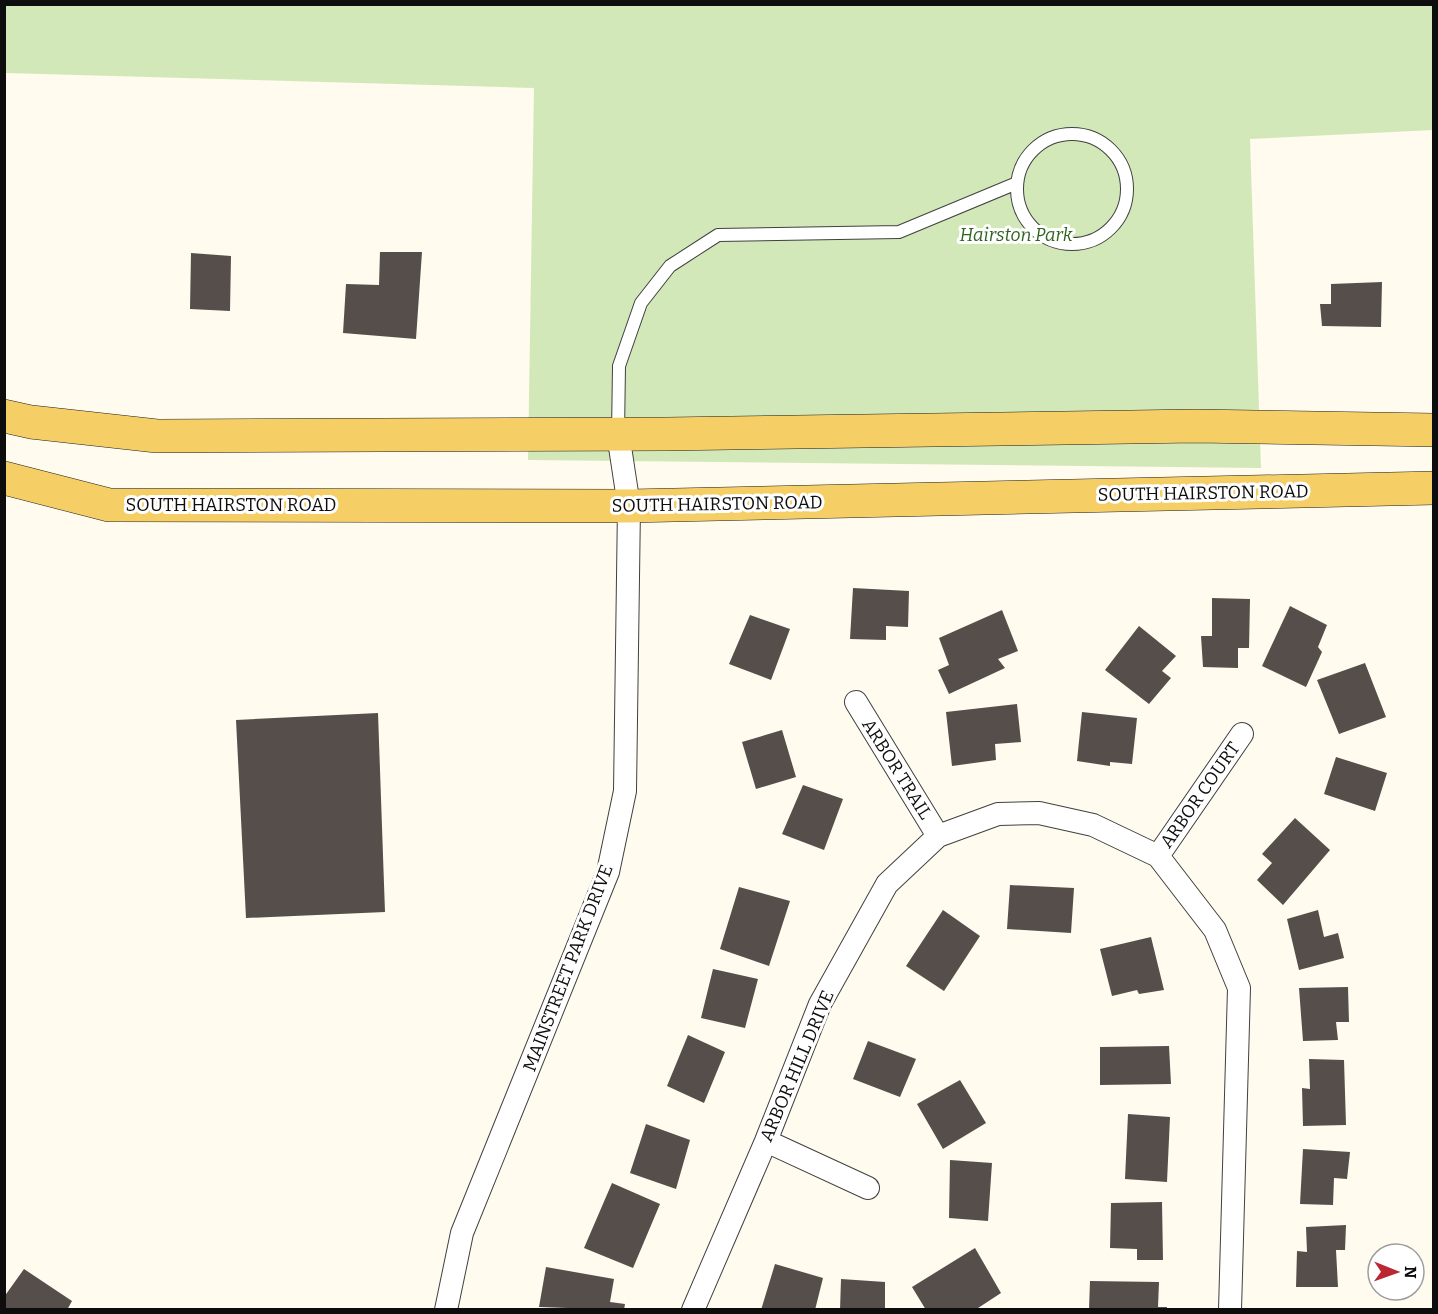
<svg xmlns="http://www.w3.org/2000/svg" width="1438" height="1314" font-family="Bitter,serif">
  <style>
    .green { fill: #d3e8b8 }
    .building { fill: #564e4a }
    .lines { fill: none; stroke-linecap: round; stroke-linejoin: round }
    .lane-casing { stroke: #404040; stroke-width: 14 }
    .street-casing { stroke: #404040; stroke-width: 24 }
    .primary-casing { stroke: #1e1e1e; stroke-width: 34 }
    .lane { stroke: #fff; stroke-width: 12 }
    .street { stroke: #fff; stroke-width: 22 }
    .primary { stroke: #f6ce66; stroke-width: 33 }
    .labels { text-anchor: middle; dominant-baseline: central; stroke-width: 6; stroke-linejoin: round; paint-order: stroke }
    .park-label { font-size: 18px; font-style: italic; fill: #2f641f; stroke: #fff }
    .street-label { font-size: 18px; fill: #0d0d0d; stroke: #fff }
  </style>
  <rect width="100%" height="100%" fill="#fffbee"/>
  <path class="green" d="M4 5H1433V130L1250 139 1261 468 528 460 534 88 5 73Z"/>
  <path class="building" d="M380 252H422L416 339 343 333 346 284 379 285Z
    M191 253 231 256 230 311 190 309Z
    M1382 282 1381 327 1322 326 1320 304H1331V284Z
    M853 588 909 591 908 627 886 626V640L850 639Z
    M1212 598 1250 599 1249 648H1238V668L1203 667 1201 636H1212Z
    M1290 606 1327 625 1318 647 1322 652 1306 687 1262 666Z
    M1002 610 1018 651 998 659 1005 668 949 694 938 670 949 665 939 638Z
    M750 615 790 629 771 680 729 664Z
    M1139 626 1176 656 1162 671 1171 678 1149 704 1105 670Z
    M1365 663 1386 717 1339 734 1317 680Z
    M1017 704 1021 742 995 744 996 760 952 766 946 712Z
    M1082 712 1137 718 1132 764 1110 762V766L1077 761Z
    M378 713 385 912 246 918 236 720Z
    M782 730 796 777 756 789 742 742Z
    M1336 757 1387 773 1375 811 1324 794Z
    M803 785 843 799 824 850 782 834Z
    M1295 818 1330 850 1283 905 1257 880 1272 863 1262 854Z
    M1010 885 1074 888 1071 933 1007 929Z
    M739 887 790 901 769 966 720 949Z
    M943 910 980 936 944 991 906 966Z
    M1318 910 1324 937 1338 933 1344 958 1299 970 1287 919Z
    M1151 937 1164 990 1139 994 1137 990 1112 996 1100 949Z
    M713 969 758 979 745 1028 701 1018Z
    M1348 987 1349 1022H1336L1338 1040 1303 1041 1299 988Z
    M688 1035 725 1052 704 1103 667 1086Z
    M868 1041 916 1059 900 1097 853 1079Z
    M1169 1046 1171 1084 1100 1085V1047Z
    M1309 1059 1344 1060 1346 1125 1303 1126 1302 1088 1310 1089Z
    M960 1080 986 1123 943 1149 917 1104Z
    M1128 1114 1170 1117 1167 1182 1125 1179Z
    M646 1124 690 1140 676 1189 630 1173Z
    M1303 1149 1350 1152 1347 1179 1334 1178 1333 1205 1300 1204Z
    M950 1160 992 1163 988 1221 949 1218Z
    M612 1183 660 1204 633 1268 584 1248Z
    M1162 1202 1163 1260H1137V1249L1110 1248 1111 1203Z
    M1346 1225 1345 1250H1336L1338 1287H1296L1297 1251 1307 1252 1306 1227Z
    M975 1248 1001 1293 975 1310H926L912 1287Z
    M775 1264 823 1278 815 1310H761Z
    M546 1267 614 1279 610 1302 625 1304 624 1310 539 1307Z
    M24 1269 72 1301 67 1310 4 1308V1297Z
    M841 1279 885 1282V1310H840Z
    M1090 1281 1159 1282 1158 1307H1167V1310H1089Z"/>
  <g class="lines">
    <g class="lane-casing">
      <path id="lane" d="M1017 189a55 55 0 1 1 110 0a55 55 0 1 1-110 0Z
        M618 433 619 366 641 303 670 266 718 235 899 232 1017 183"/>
    </g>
    <g class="street-casing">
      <path id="street" d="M856 702 938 836
        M1158 856 1242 734
        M766 1141 868 1188
        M446 1310 462 1233 608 872 625 791 629 506 618 434
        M693 1310 766 1141 820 1004 887 884 938 836 998 814 1039 813 1093 825 1158 856 1215 930 1239 988 1230 1310"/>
    </g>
    <g class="primary-casing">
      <path id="primary" d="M4 416 31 422 157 436 666 434 1196 426 1434 430
        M4 478 109 505 629 506 1434 488"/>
    </g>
    <use href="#lane" class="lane"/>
    <use href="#street" class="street"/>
    <use href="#primary" class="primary"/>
  </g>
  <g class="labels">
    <g class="park-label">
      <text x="1016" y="235">Hairston Park</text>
    </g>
    <g class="street-label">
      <text transform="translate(1203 493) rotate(-1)">SOUTH HAIRSTON ROAD</text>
      <text transform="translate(717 504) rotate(-1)">SOUTH HAIRSTON ROAD</text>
      <text x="231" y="505">SOUTH HAIRSTON ROAD</text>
      <text transform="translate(897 769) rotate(58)">ARBOR TRAIL</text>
      <text transform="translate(1200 795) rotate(-55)">ARBOR COURT</text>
      <text transform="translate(568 968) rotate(-69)">MAINSTREET PARK DRIVE</text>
      <text transform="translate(797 1066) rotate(-67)">ARBOR HILL DRIVE</text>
    </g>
  </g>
  <rect width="1438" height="1314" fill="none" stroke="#0d0d0d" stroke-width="12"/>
  <g transform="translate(1396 1272) rotate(91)"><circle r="28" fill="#ffffff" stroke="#9e9e9e" stroke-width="1.5"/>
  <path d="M0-4.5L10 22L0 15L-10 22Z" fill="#bb2833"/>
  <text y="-9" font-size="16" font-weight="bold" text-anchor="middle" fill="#0d0d0d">N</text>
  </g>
</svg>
